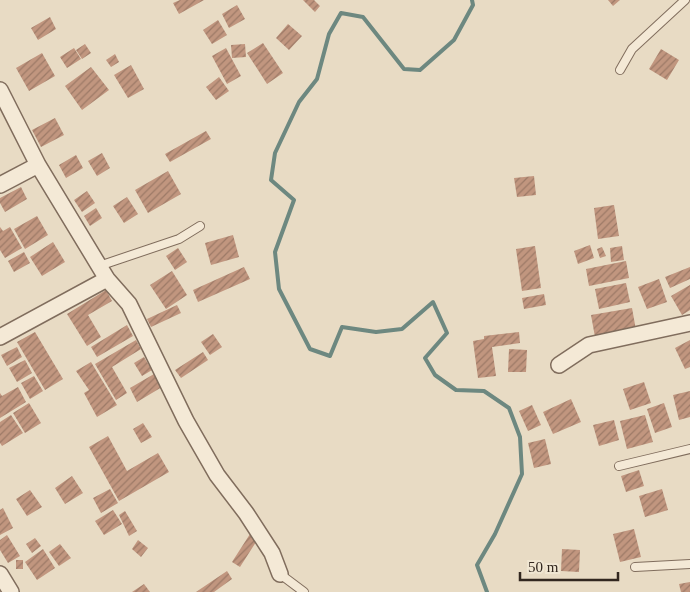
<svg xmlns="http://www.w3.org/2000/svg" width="690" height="592" font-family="Georgia,serif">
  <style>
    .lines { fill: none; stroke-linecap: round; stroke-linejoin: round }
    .stream { stroke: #6d8880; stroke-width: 4 }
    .building { fill: url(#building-hatch) }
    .lane-casing { stroke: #806d5d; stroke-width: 10 }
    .street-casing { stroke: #806d5d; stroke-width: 18 }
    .lane { stroke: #f4e9d6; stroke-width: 8 }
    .street { stroke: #f4e9d6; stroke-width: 15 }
  </style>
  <defs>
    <pattern id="building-hatch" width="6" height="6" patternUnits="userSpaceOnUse" patternTransform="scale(1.25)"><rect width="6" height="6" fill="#c1967f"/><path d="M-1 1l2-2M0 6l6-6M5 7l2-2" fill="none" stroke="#9d7a67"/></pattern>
  </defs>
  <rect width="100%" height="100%" fill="#e8dbc4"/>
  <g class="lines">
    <path class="stream" d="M472 0 473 5 454 40 420 70 404 69 363 17 341 13 329 34 317 79 299 102 275 153 271 180 294 200 275 252 279 289 310 349 330 356 342 327 376 332 402 329 433 302 447 333 425 358 435 375 456 390 484 391 509 408 520 437 522 474 495 534 477 565 487 592"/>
  </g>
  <path class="building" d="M180 0H204L179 14 173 3Z
    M303 0H314L320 6 315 12Z
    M608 0H620L613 6Z
    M237 5 245 19 229 28 222 14Z
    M50 17 56 29 38 40 31 28Z
    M218 20 227 35 212 44 203 30Z
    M288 24 302 36 289 50 276 38Z
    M263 43 283 73 267 84 247 53Z
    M85 44 91 53 82 59 76 50Z
    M245 44 246 57 232 58 231 45Z
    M74 48 81 59 67 68 60 57Z
    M226 48 241 76 227 84 212 56Z
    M661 49 679 60 667 80 649 69Z
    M42 53 55 76 29 91 16 68Z
    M115 54 119 62 111 67 106 60Z
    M131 65 144 89 128 98 114 75Z
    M91 67 109 90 82 110 65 86Z
    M219 77 229 91 216 100 206 87Z
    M55 118 64 135 41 147 32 130Z
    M206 131 211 139 170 162 165 154Z
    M102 153 110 168 97 176 88 161Z
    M76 155 83 168 66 178 59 165Z
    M168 171 181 194 148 213 135 190Z
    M534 176 536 195 517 197 514 178Z
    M21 187 27 199 5 212 0 203V198Z
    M87 191 95 203 82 212 74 200Z
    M127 197 138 214 124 223 113 206Z
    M614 205 619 236 598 239 594 208Z
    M96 208 102 218 90 226 84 216Z
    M37 216 48 235 25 249 14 229Z
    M0 227 3 231 10 227 22 248 5 258 0 250Z
    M233 235 239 257 211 265 205 243Z
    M53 242 65 262 42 276 30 257Z
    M590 245 594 258 578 264 574 251Z
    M535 246 541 288 522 291 516 249Z
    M622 246 624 260 611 262 610 248Z
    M602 247 606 256 600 258 597 249Z
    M178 248 187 262 175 270 166 256Z
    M24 252 30 263 14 272 8 261Z
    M626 261 629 278 589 286 586 269Z
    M244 267 250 279 198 302 193 290Z
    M690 267V279L670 288 665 277Z
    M172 271 187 295 166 309 150 285Z
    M659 279 667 302 647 309 638 287Z
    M626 283 630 302 599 309 595 289Z
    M690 285V310L682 315 671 296Z
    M106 290 112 301 88 315 101 337 87 346 67 314Z
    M544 294 546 305 524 309 522 298Z
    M177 305 181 313 151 327 147 319Z
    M632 308 636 330 595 337 591 315Z
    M127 325 133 336 97 357 91 347Z
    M35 332 63 379 45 390 17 342Z
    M519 332 520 343 492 347 496 376 478 378 473 341 484 339V336Z
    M213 334 222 347 210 355 201 342Z
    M136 340 141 349 112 367 127 393 116 400 95 364Z
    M690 340V367L685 369 675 348Z
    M17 347 22 357 7 366 1 355Z
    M509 349 527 350 526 372H508Z
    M203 352 208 360 181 378 175 370Z
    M144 357 152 370 142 376 134 363Z
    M25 360 32 373 17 382 9 368Z
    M91 362 117 405 97 417 84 393 89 390 76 371Z
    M154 374 162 387 137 402 130 388Z
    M34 376 43 391 30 399 21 383Z
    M644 382 651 403 630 410 623 389Z
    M18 387 26 402 0 418V393L2 396Z
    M690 391V417L679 420 673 395Z
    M571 399 581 422 553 434 543 412Z
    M29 403 41 423 25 433 13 413Z
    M664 403 672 427 655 433 647 409Z
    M532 405 541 425 528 431 519 411Z
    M11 415 23 433 2 446 0 443V422Z
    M645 415 653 442 627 449 620 421Z
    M614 420 619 440 599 446 593 425Z
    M143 423 152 437 141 443 133 429Z
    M108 436 127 471 158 453 169 472 119 501 89 447Z
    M545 439 551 464 534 468 528 443Z
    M639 470 644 486 626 492 621 476Z
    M72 476 83 493 65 504 55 488Z
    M110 489 118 503 101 513 93 498Z
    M662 489 668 510 645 517 639 496Z
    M30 490 42 507 27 516 16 499Z
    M3 508 13 528 0 535V510Z
    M113 510 122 524 104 535 95 521Z
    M125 511 137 531 129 536 119 515Z
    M634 529 641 557 620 562 613 534Z
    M250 534 258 539 240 567 232 562Z
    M7 535 20 556 8 563 0 550V540Z
    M35 538 41 546 32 553 26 544Z
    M138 540 148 548 141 557 132 549Z
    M60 544 71 558 59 566 49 552Z
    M43 549 55 568 37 580 25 562Z
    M562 549 580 550 579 572 561 571Z
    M16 560H23V569H16Z
    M227 571 232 579 214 592H196Z
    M690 582V592H681L679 584Z
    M144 584 150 592H132Z"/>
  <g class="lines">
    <g class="lane-casing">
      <path id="lane" d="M620 70 632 49 685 0
        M99 266 179 239 200 226
        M619 466 690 449
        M635 567 690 564
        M280 574 304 592"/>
    </g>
    <g class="street-casing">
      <path id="street" d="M0 90 38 165 107 279 129 304 186 421 217 475 246 513 272 553 280 574
        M0 185 38 165
        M0 337 107 279
        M559 365 589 345 690 323
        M0 574 11 592"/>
    </g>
    <use href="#lane" class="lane"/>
    <use href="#street" class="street"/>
  </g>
  <path d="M520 572v8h98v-8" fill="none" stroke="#32271f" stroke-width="2.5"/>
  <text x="528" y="572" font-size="15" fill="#32271f" stroke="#f0e6d2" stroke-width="4" paint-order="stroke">50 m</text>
</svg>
